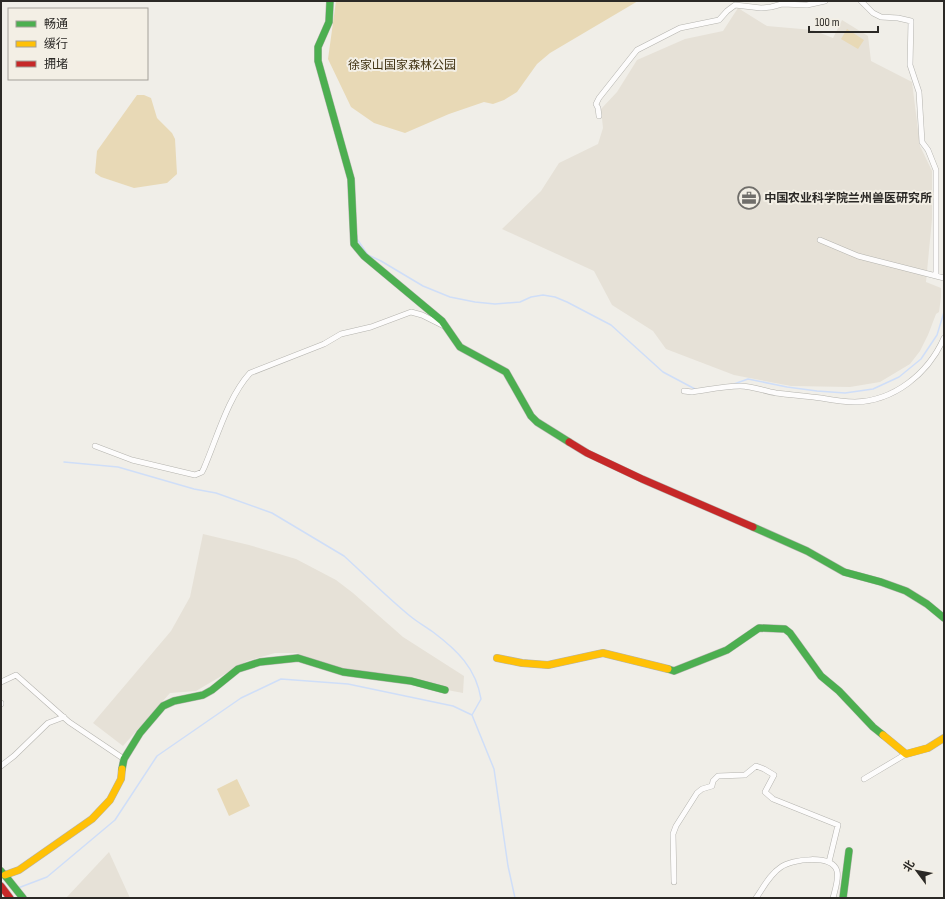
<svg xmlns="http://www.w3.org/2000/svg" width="945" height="899" font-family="'Sofia Sans Condensed','Noto Sans SC',sans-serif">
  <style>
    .built { fill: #e6e1d7 }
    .green { fill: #e8d9b6 }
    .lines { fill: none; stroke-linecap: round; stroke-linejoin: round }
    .stream { stroke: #cfdef8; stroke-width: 1.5 }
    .street-casing { stroke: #b4b3ae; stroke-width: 6 }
    .fast-casing { stroke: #b4b3ae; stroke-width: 8 }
    .slow-casing { stroke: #b4b3ae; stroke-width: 8 }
    .jam-casing { stroke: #b4b3ae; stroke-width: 8 }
    .street { stroke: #fdfcfc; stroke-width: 5 }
    .fast { stroke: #4caf50; stroke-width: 7 }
    .slow { stroke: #ffc107; stroke-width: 7 }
    .jam { stroke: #c62828; stroke-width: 7 }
    .labels { text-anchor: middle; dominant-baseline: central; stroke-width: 4; stroke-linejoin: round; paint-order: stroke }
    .park-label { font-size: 12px; fill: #3f3110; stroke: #f3efe5 }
    .poi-label { font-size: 12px; font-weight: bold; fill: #2b2926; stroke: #f3efe5; text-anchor: start }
  </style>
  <rect width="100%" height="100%" fill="#f0eee8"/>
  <path class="built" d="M738 8 767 26 813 30 833 38 842 20 868 36 871 61 912 82 920 146 932 171V219L926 282 941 288V297L939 312 936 314 928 335 920 351 910 364 880 382 850 387 791 386 734 375 666 349 653 331 612 305 594 271 502 229 541 191 559 163 598 144 603 128 601 109 617 92 637 60 685 39 723 31Z
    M203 534 249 545 296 559 336 580 353 593 403 637 464 676 463 693 347 671 296 653H275L247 661 196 691 170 693 123 746 93 723 171 631 190 597Z
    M109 852 130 898H66Z"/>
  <path class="green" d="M336 1H638L550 53 537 64 517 92 504 100 493 104 484 102 449 114 405 133 374 123 351 107 328 59Z
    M847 29 864 40 858 49 841 39Z
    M137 95H144L151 98 157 118 172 133 175 139 177 174 167 183 134 188 101 177 95 173 97 151Z
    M237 779 250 806 229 816 217 789Z"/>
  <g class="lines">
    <path class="stream" d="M357 236V239L368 255 381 261 423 286 450 297 475 302 495 304 520 302 531 297 543 295 555 297 567 302 611 325 663 372 695 389H698
      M734 384 748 379 787 387 817 391 845 393 873 389 899 377 921 359 937 335 944 312
      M64 462 118 467 194 489 216 493 272 513 344 556C366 576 387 597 410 616 417 622 425 626 433 632 457 650 476 668 481 699L472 715
      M18 888 47 877 115 820 157 756 241 698 281 679 348 684 453 706 472 715 494 769 508 866 515 898"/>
    <g class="street-casing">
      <path id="street" d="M861 1 873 13 881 17 898 18 911 21 910 65 919 92 922 142 928 150 936 170V276
        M599 116 598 108 596 104 599 98 637 50 680 28 719 20 727 11 735 5 761 8 771 7 782 4 807 5 825 1
        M820 240 858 256 944 278
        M684 391 692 392C707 390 724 386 740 386 752 386 764 391 776 393 791 395 806 396 821 398 832 400 844 402 855 402 894 401 928 374 944 338
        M95 446 132 460 195 475 202 472 204 468C217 438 228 397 250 373L324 344 341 334 371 327 411 312 422 315 446 327
        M1 682 16 675 69 722 124 759
        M1 703V704
        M1 766 14 756 48 723 64 717
        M864 779 906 754
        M674 882 673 834 676 826 697 793 702 789 712 786 713 781 718 776 745 775 756 766 764 769 774 775 765 792 773 799 838 825 829 862
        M756 898C763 888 770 874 781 867 792 859 832 854 837 871 839 879 835 890 833 898"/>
    </g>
    <g class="fast-casing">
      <path id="fast" d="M330 1 329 22 318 47V61L351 179 354 244 364 256 442 321 460 347 506 372 531 416 537 422 569 442
        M753 527 807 551 844 572 881 582 906 591 927 604 944 618
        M668 669 674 671 727 650 759 628 785 629 790 633 821 676 839 691 873 727 883 735
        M122 769 124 759 140 733 163 706 174 701 203 695 212 690 238 669 260 662 298 658 343 672 411 681 445 690
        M1 871 7 878
        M7 878 23 898
        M843 898 849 851"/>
    </g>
    <g class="slow-casing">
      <path id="slow" d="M497 658 522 663 548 665 603 653 668 669
        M883 735 906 754 928 748 944 738
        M5 875 19 870 92 819 110 800 121 779 122 769"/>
    </g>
    <g class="jam-casing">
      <path id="jam" d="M569 442 587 453 642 479 753 527
        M1 886 10 898"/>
    </g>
    <use href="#street" class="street"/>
    <use href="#fast" class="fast"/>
    <use href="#slow" class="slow"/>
    <use href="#jam" class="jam"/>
  </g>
  <defs>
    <g id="office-ring" transform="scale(1.15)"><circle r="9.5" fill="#f3efe5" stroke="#706e6a" stroke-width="1.5"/><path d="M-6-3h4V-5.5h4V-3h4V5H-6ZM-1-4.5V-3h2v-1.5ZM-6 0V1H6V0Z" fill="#706e6a"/></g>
  </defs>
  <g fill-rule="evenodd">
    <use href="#office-ring" x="749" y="198"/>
  </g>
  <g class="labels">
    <g class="park-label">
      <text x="402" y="65">徐家山国家森林公园</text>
    </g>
    <g class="poi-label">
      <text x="764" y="198">中国农业科学院兰州兽医研究所</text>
    </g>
  </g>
  <rect width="945" height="899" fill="none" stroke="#2b2926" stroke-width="4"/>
  <rect x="8" y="8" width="140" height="72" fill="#f3efe5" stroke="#a3a099"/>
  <rect x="16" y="21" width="20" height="6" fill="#4caf50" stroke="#a3a099"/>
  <text x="44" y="28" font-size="12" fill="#2b2926">畅通</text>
  <rect x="16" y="41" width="20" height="6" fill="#ffc107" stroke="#a3a099"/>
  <text x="44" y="48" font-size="12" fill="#2b2926">缓行</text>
  <rect x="16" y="61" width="20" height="6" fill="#c62828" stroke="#a3a099"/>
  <text x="44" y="68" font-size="12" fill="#2b2926">拥堵</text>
  <g transform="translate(917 871) rotate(302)" stroke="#f3efe5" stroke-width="3" paint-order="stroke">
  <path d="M0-3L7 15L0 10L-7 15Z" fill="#2b2926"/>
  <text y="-6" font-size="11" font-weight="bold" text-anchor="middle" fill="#2b2926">北</text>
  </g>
  <path d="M809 26v6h69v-6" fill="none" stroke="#2b2926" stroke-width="2"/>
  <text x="815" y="26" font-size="12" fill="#2b2926" stroke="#f3efe5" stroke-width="3" paint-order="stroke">100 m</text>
</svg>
